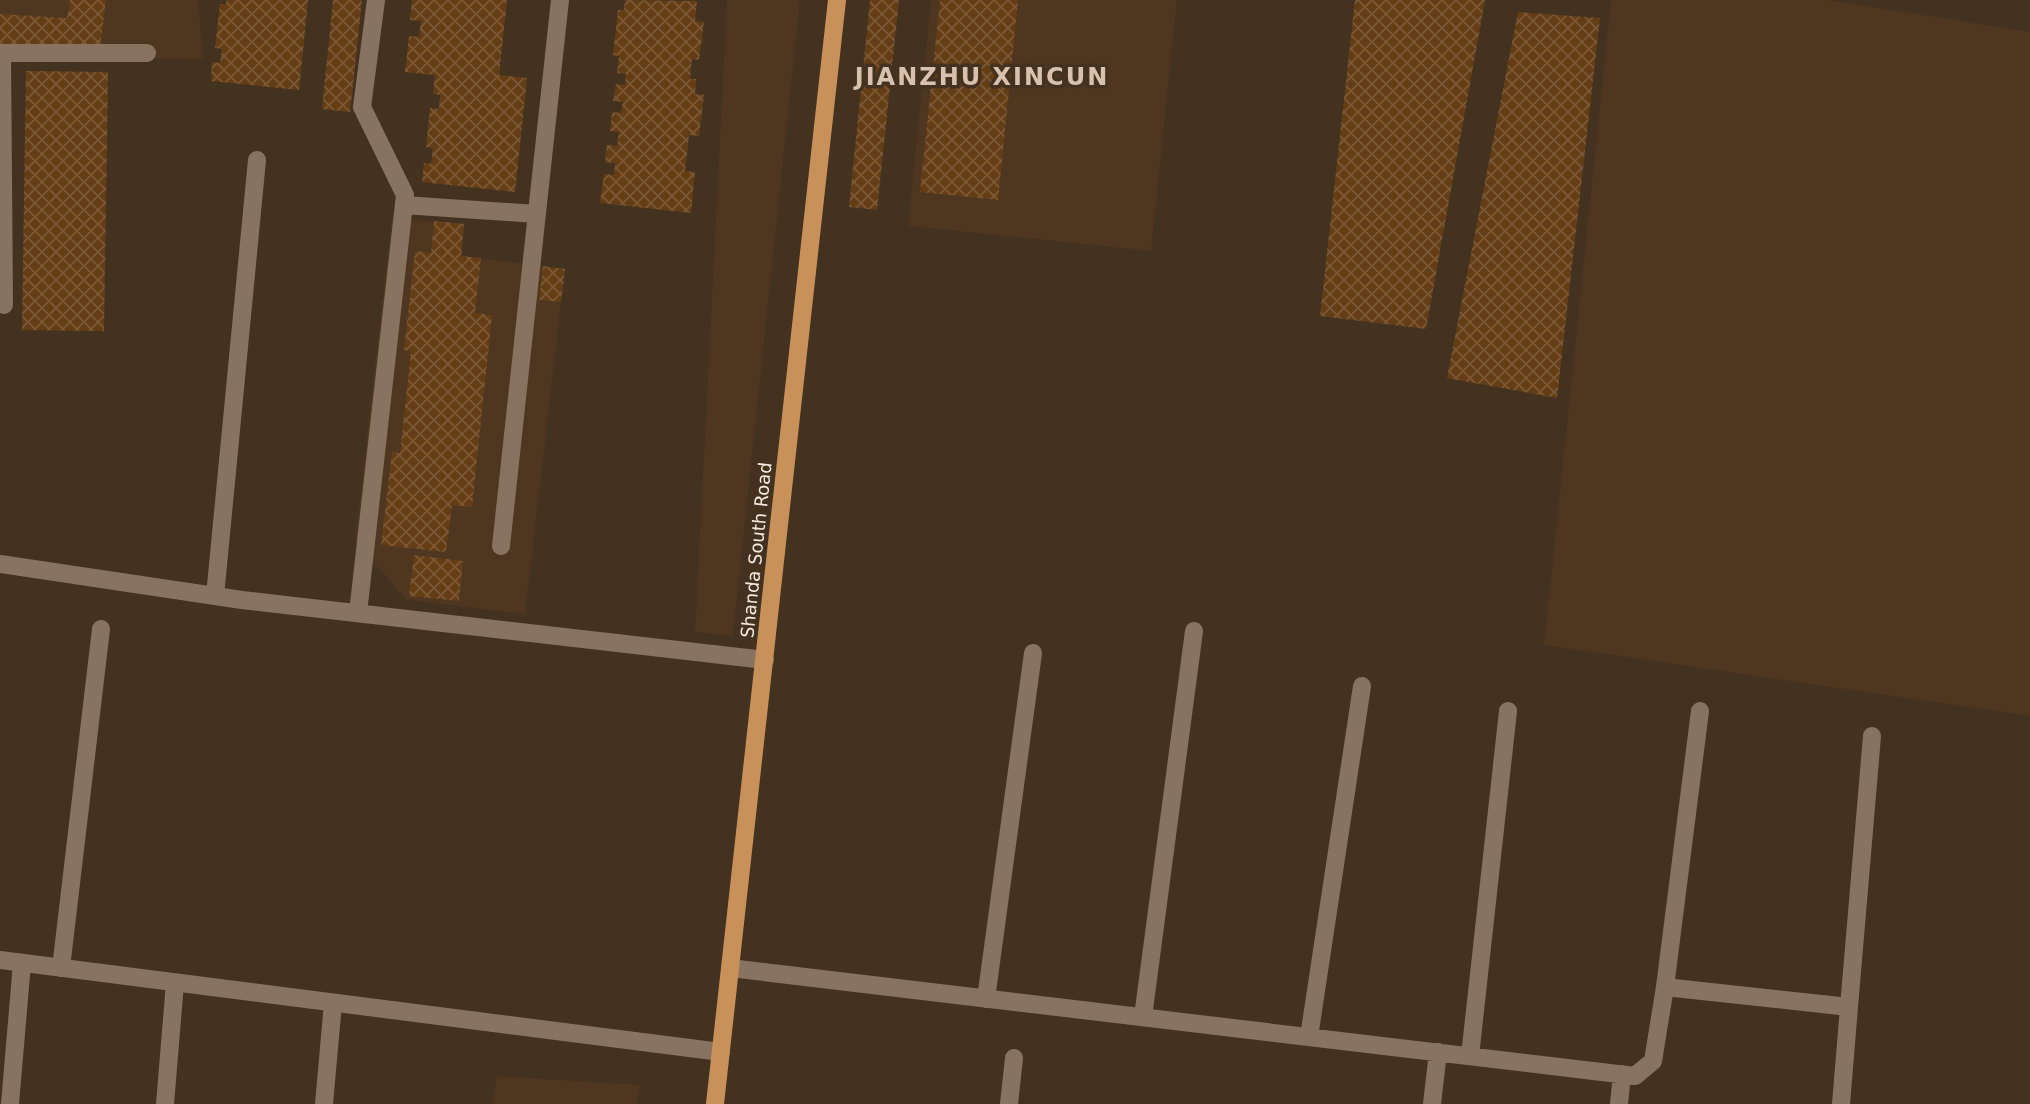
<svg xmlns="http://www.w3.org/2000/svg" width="2030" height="1104" font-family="'DejaVu Sans',sans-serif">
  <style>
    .built { fill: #4e3620 }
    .building { fill: url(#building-cross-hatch) }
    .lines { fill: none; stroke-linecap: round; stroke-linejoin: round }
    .minor { stroke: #887361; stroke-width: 18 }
    .major { stroke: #c9915a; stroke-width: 18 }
    .labels { text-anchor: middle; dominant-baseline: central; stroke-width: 7; stroke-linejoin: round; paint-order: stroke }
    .street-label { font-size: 18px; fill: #f6eae0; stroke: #443221 }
    .district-label { font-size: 24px; font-weight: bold; letter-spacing: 2px; fill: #d8c2ad; stroke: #443221 }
  </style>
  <defs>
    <pattern id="building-cross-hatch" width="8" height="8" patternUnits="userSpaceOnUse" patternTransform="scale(1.75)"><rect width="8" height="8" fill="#643d14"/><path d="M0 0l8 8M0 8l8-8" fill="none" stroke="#7b5936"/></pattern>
  </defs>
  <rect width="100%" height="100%" fill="#443221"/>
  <path class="built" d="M0 0H198L203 59 0 58Z
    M727 0H800L733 636 695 632Z
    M931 0H1177L1151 251 908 226Z
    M1611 0H1829L2030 32V716L1544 645Z
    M392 218 464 224 462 256 565 269 525 614 407 600 355 542Z
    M497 1076 641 1085 636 1104H492Z"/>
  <path class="building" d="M70 0H106L100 48 0 44V14L67 18Z
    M226 0H308L299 90 211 81 212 62 220 63 222 49 215 48 220 4H226Z
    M333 0H362L350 112 322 109Z
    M412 0H507L499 75 527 78 515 192 422 182 424 163 431 164 433 148 426 147 430 108 439 109 440 95 433 94 435 75 405 72 409 36 419 37 421 21 410 20Z
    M625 0 697 1 695 21 704 22 699 60 692 59 690 79H696L695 94 704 95 699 136 689 135 685 171 695 172 691 213 600 203 604 174 614 175 615 163 605 162 607 145 617 146 619 132 610 131 612 112 621 113 623 102 613 101 616 84 625 85 626 74 617 73 619 56 613 55 618 10H624Z
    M870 0H899L877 210 849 207Z
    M940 0H1018L998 200 920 192Z
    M1355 0H1485L1426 329 1320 316Z
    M1518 12 1600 18 1557 398 1447 378Z
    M26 71 108 72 104 331 22 330Z
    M434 221 464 224 461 256 481 258 475 313 492 315 472 507 452 505 446 552 381 545 392 452 400 453 411 351 404 350 415 251 431 253Z
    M543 266 565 269 561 302 539 300Z
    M414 555 463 561 459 601 409 596Z"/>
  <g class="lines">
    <path class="minor" d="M0 53H147
      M2 53 4 305
      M404 205 537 214
      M501 546 560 0
      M0 564 242 600 765 660
      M215 596 257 160
      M358 613 405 195 362 107 376 0
      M0 960 721 1052
      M61 968 101 629
      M730 968 1635 1076 1653 1061 1665 987 1849 1007 1872 736
      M1665 987 1700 711
      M986 999 1033 653
      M1143 1017 1194 631
      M1309 1037 1362 686
      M1470 1056 1508 711
      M10 1104 22 963
      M165 1104 175 983
      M324 1104 333 1003
      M1009 1104 1014 1058
      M1432 1104 1438 1052
      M1619 1104 1622 1074
      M1841 1104 1849 1007"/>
    <path class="major" d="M715 1104 837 0"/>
  </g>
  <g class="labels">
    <g class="street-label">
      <text transform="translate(756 550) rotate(-84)">Shanda South Road</text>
    </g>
    <g class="district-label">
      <text x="982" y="77">JIANZHU XINCUN</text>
    </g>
  </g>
</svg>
